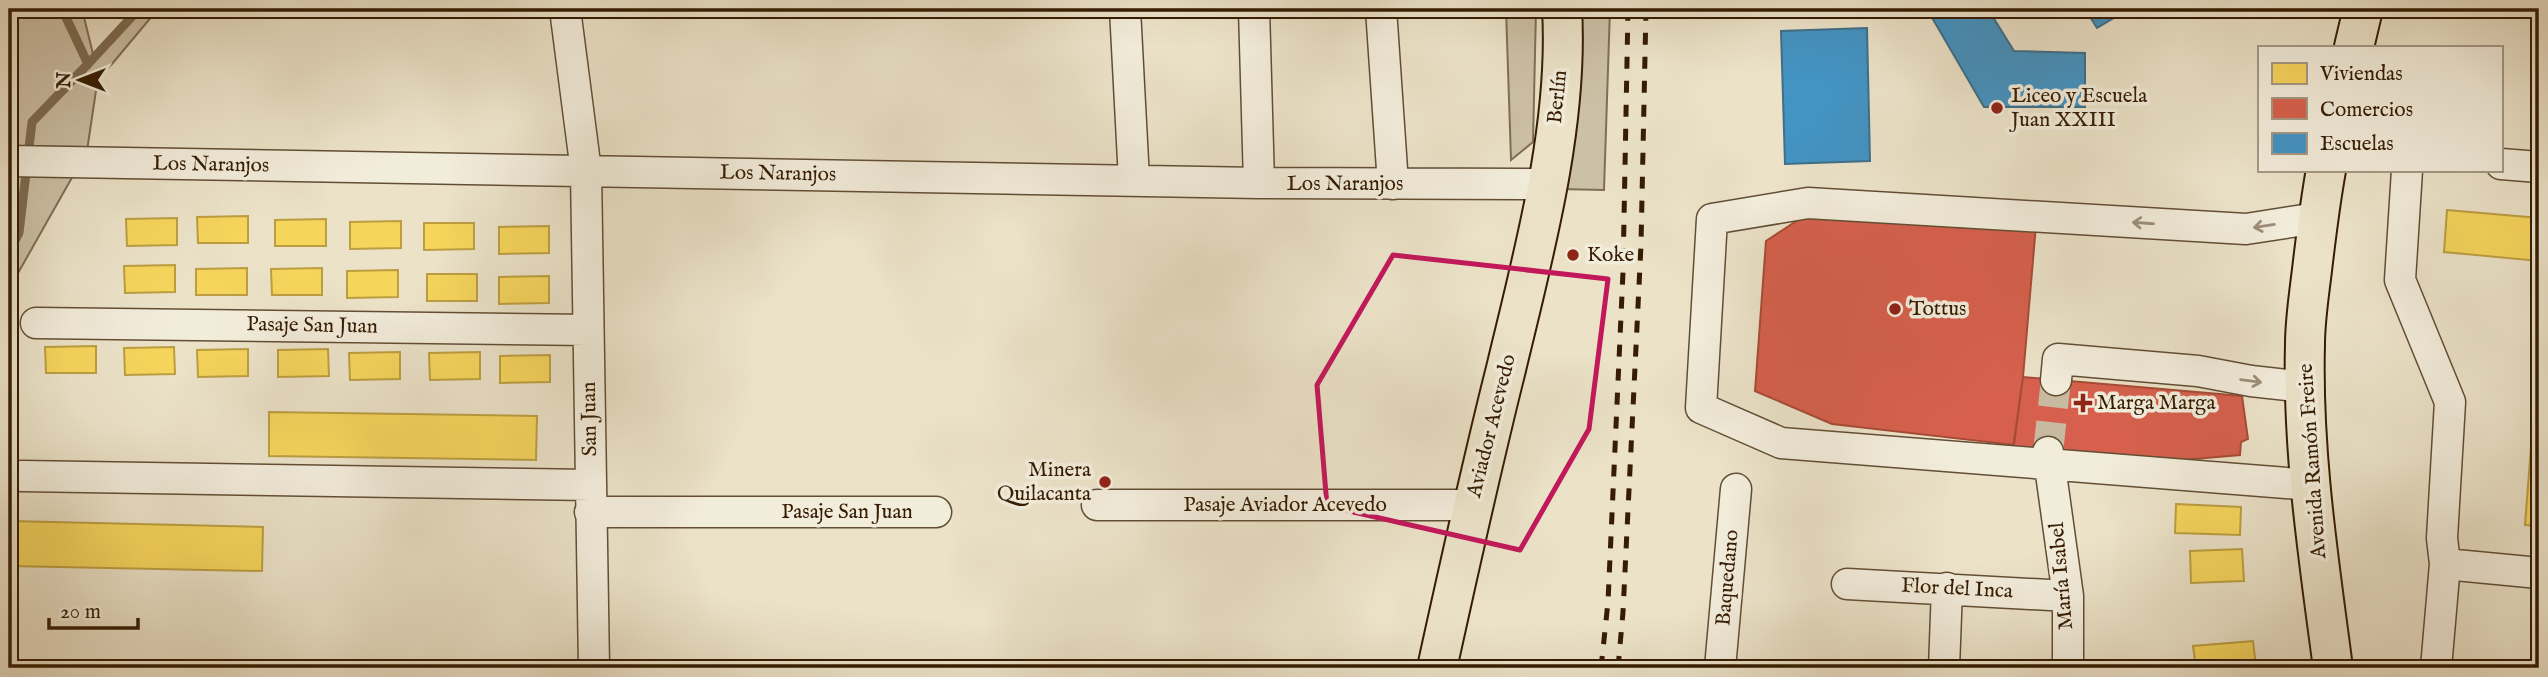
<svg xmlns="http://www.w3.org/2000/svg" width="2548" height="677" font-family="'IM FELL English',serif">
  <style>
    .green { fill: #ccc0a6; stroke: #806e54; stroke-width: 2 }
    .homes { fill: #f6d55c; stroke: #bc9e41; stroke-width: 2 }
    .shops { fill: #d6604d; stroke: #a64c36; stroke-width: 2 }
    .schools { fill: #4393c3; stroke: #3f6f89; stroke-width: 2 }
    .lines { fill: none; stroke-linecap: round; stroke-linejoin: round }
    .stream { stroke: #7d6b51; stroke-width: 9 }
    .minor-tunnel { stroke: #c7baa0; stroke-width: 30; stroke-dasharray: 30 15; stroke-linecap: butt }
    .minor-casing { stroke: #624e34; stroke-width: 33 }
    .major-casing { stroke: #351c02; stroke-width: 42 }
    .minor { stroke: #f2ecdb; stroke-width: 30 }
    .major { stroke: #ebe2c8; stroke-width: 38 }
    .rail { stroke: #351c02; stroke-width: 5; stroke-dasharray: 12 12; stroke-linecap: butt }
    .oneway { stroke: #9d8e79 }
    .marked { fill: none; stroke: #c2185b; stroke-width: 5; stroke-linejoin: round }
    .poi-dot { fill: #8f2418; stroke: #f2ecdb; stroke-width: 2.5 }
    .labels { text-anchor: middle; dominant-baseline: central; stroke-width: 7; stroke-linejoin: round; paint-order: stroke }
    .poi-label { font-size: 21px; fill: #351c02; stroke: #f2ecdb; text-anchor: start }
    .street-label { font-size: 21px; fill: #351c02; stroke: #f2ecdb }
  </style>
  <rect width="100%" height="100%" fill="#ebe2c8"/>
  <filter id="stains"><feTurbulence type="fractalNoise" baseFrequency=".00286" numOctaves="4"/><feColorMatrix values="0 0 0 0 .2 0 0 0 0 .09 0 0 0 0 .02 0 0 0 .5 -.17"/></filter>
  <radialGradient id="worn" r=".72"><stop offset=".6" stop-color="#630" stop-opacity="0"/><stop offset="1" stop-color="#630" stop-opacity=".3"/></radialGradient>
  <path class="green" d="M9 9H82L93 54 104 47 139 9H158L112 64 98 77 87 151 9 289V135L18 94Z
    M1506 9H1536L1533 142 1511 160Z
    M1580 9H1610L1604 190 1559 189Z"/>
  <path class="homes" d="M2447 210 2539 218V261L2444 252Z
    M248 216V243H198L197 217Z
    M177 218V245L127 246 126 219Z
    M326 219V246H275V220Z
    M401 221V248L350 249V222Z
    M424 223H474V249L424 250Z
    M549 226V253L499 254V227Z
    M175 265V292L125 293 124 266Z
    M247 268V295H196V269Z
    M322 268V295H272L271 269Z
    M398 270V297L347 298V271Z
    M427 274H477V301H427Z
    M549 276V303L499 304V277Z
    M96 346V373H46L45 347Z
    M174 347 175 374 125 375 124 348Z
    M248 349V376L198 377 197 350Z
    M328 349 329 376 278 377V350Z
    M400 352V379L350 380 349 353Z
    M480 352V379L430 380 429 353Z
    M550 355V382L500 383V356Z
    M2536 381H2539V526L2525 525Z
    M269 412 537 416 536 460 269 456Z
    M2176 504 2241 507 2240 535 2175 533Z
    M9 521 263 527 262 571 9 566Z
    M2242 549 2244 581 2191 583 2190 551Z
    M2253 641 2256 667 2196 668 2193 646Z"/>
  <path class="shops" d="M1819 206 2036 225 2023 377 2014 445 1832 424 1755 391 1766 241Z
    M2023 377 2242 396 2248 439 2241 442 2240 455 2183 460V465L2013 448Z"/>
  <path class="schools" d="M1927 9H1988L2014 51 2085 53V107H1984Z
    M2085 9H2129L2097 28Z
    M1867 28 1870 161 1785 164 1781 31Z"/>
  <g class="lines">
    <path class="stream" d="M88 64 139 9
      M9 252 19 233 32 122 88 64 62 9"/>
    <path class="minor-tunnel" d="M2048 452 2056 380"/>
    <g class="minor-casing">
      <path id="minor" d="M565 9 586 171 594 668
        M1125 9 1134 180
        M1254 9 1259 183
        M1381 9 1393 184
        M9 161 1259 183 1547 184
        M2501 164 2539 167
        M2407 170 2400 280 2450 402 2442 538 2445 564 2436 668
        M36 323 588 330
        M2056 380 2058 359 2198 371 2251 381 2305 387
        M2048 452 2068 596V668
        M22 476 591 485
        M2312 485 1781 443 1701 408 1712 219 1808 203 2246 229 2317 218
        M1097 505H1472
        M590 512H936
        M2445 564 2539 573
        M1847 584 2068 596
        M1720 668 1736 489
        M1944 668 1947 588"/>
    </g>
    <g class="major-casing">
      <path id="major" d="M2354 47 2363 9
        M2326 170C2320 203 2316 236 2312 270 2309 295 2305 320 2305 344 2302 453 2319 561 2333 668
        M1437 668C1459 568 1481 468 1506 369 1533 256 1569 126 1562 9"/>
    </g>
    <use href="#minor" class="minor"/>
    <use href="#major" class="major"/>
    <path class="rail" d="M1601 668 1608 602 1623 272 1628 9
      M1618 668 1623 612 1641 245 1646 9"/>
  </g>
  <defs><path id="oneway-shaft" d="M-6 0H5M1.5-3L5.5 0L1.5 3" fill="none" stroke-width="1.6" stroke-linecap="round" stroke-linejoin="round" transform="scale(1.75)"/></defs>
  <g class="oneway">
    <use href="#oneway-shaft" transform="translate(2143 223) rotate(-176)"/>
    <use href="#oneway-shaft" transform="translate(2264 226) rotate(171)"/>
    <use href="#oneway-shaft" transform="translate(2251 381) rotate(8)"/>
  </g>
  <path class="marked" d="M1393 255 1608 279 1589 429 1520 550 1327 506 1317 385Z"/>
  <g class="poi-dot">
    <circle cx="1997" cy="108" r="7"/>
    <circle cx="1573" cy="255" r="7"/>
    <circle cx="1895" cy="309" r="7"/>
    <path d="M2079.5 392.5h7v7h7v7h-7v7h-7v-7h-7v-7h7z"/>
    <circle cx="1105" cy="482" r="7"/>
  </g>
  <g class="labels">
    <g class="poi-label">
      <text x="2011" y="96">Liceo y Escuela<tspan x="2011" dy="24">Juan XXIII</tspan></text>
      <text x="1587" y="255">Koke</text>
      <text x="1909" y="309">Tottus</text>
      <text x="2097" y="403">Marga Marga</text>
      <text x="1091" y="470" text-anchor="end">Minera<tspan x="1091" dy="24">Quilacanta</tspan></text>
    </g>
    <g class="street-label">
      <text transform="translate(1558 97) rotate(-84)">Berlín</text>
      <text transform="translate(211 165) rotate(1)">Los Naranjos</text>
      <text transform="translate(778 174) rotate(1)">Los Naranjos</text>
      <text x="1345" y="184">Los Naranjos</text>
      <text transform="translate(312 326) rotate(1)">Pasaje San Juan</text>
      <text transform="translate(590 419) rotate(-91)">San Juan</text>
      <text transform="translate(1492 426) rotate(-76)">Aviador Acevedo</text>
      <text transform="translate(2313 461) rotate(-94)">Avenida Ramón Freire</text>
      <text x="1285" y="505">Pasaje Aviador Acevedo</text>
      <text x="847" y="512">Pasaje San Juan</text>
      <text transform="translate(2062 576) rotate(-95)">María Isabel</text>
      <text transform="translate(1728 578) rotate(-85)">Baquedano</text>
      <text transform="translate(1957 589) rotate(3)">Flor del Inca</text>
    </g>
  </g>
  <rect width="2548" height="677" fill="none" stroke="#ebe2c8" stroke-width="35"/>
  <rect x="10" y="10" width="2527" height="656" fill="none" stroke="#351c02" stroke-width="3.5"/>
  <rect x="18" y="18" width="2513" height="642" fill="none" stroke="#351c02" stroke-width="2"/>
  <rect x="2258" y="46" width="245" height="126" fill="#f2ecdb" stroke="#a69984" stroke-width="2"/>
  <rect x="2272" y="63" width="35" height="21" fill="#f6d55c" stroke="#a69984" stroke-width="2"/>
  <text x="2320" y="80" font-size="21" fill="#351c02">Viviendas</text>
  <rect x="2272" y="98" width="35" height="21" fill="#d6604d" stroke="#a69984" stroke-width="2"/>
  <text x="2320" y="116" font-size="21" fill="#351c02">Comercios</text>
  <rect x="2272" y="133" width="35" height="21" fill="#4393c3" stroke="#a69984" stroke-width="2"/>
  <text x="2320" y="150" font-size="21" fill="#351c02">Escuelas</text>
  <g transform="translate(80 80) rotate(270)" stroke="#f2ecdb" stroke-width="5" paint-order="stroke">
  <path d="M0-5L12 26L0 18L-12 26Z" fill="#351c02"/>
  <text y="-10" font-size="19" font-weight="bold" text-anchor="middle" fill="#351c02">N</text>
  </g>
  <path d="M49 618v10h89v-10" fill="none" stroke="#351c02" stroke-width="3.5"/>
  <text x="60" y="618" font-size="21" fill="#351c02" stroke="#f2ecdb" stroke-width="5" paint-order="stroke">20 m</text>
  <rect width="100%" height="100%" filter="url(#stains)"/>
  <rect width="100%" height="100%" fill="url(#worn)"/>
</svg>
